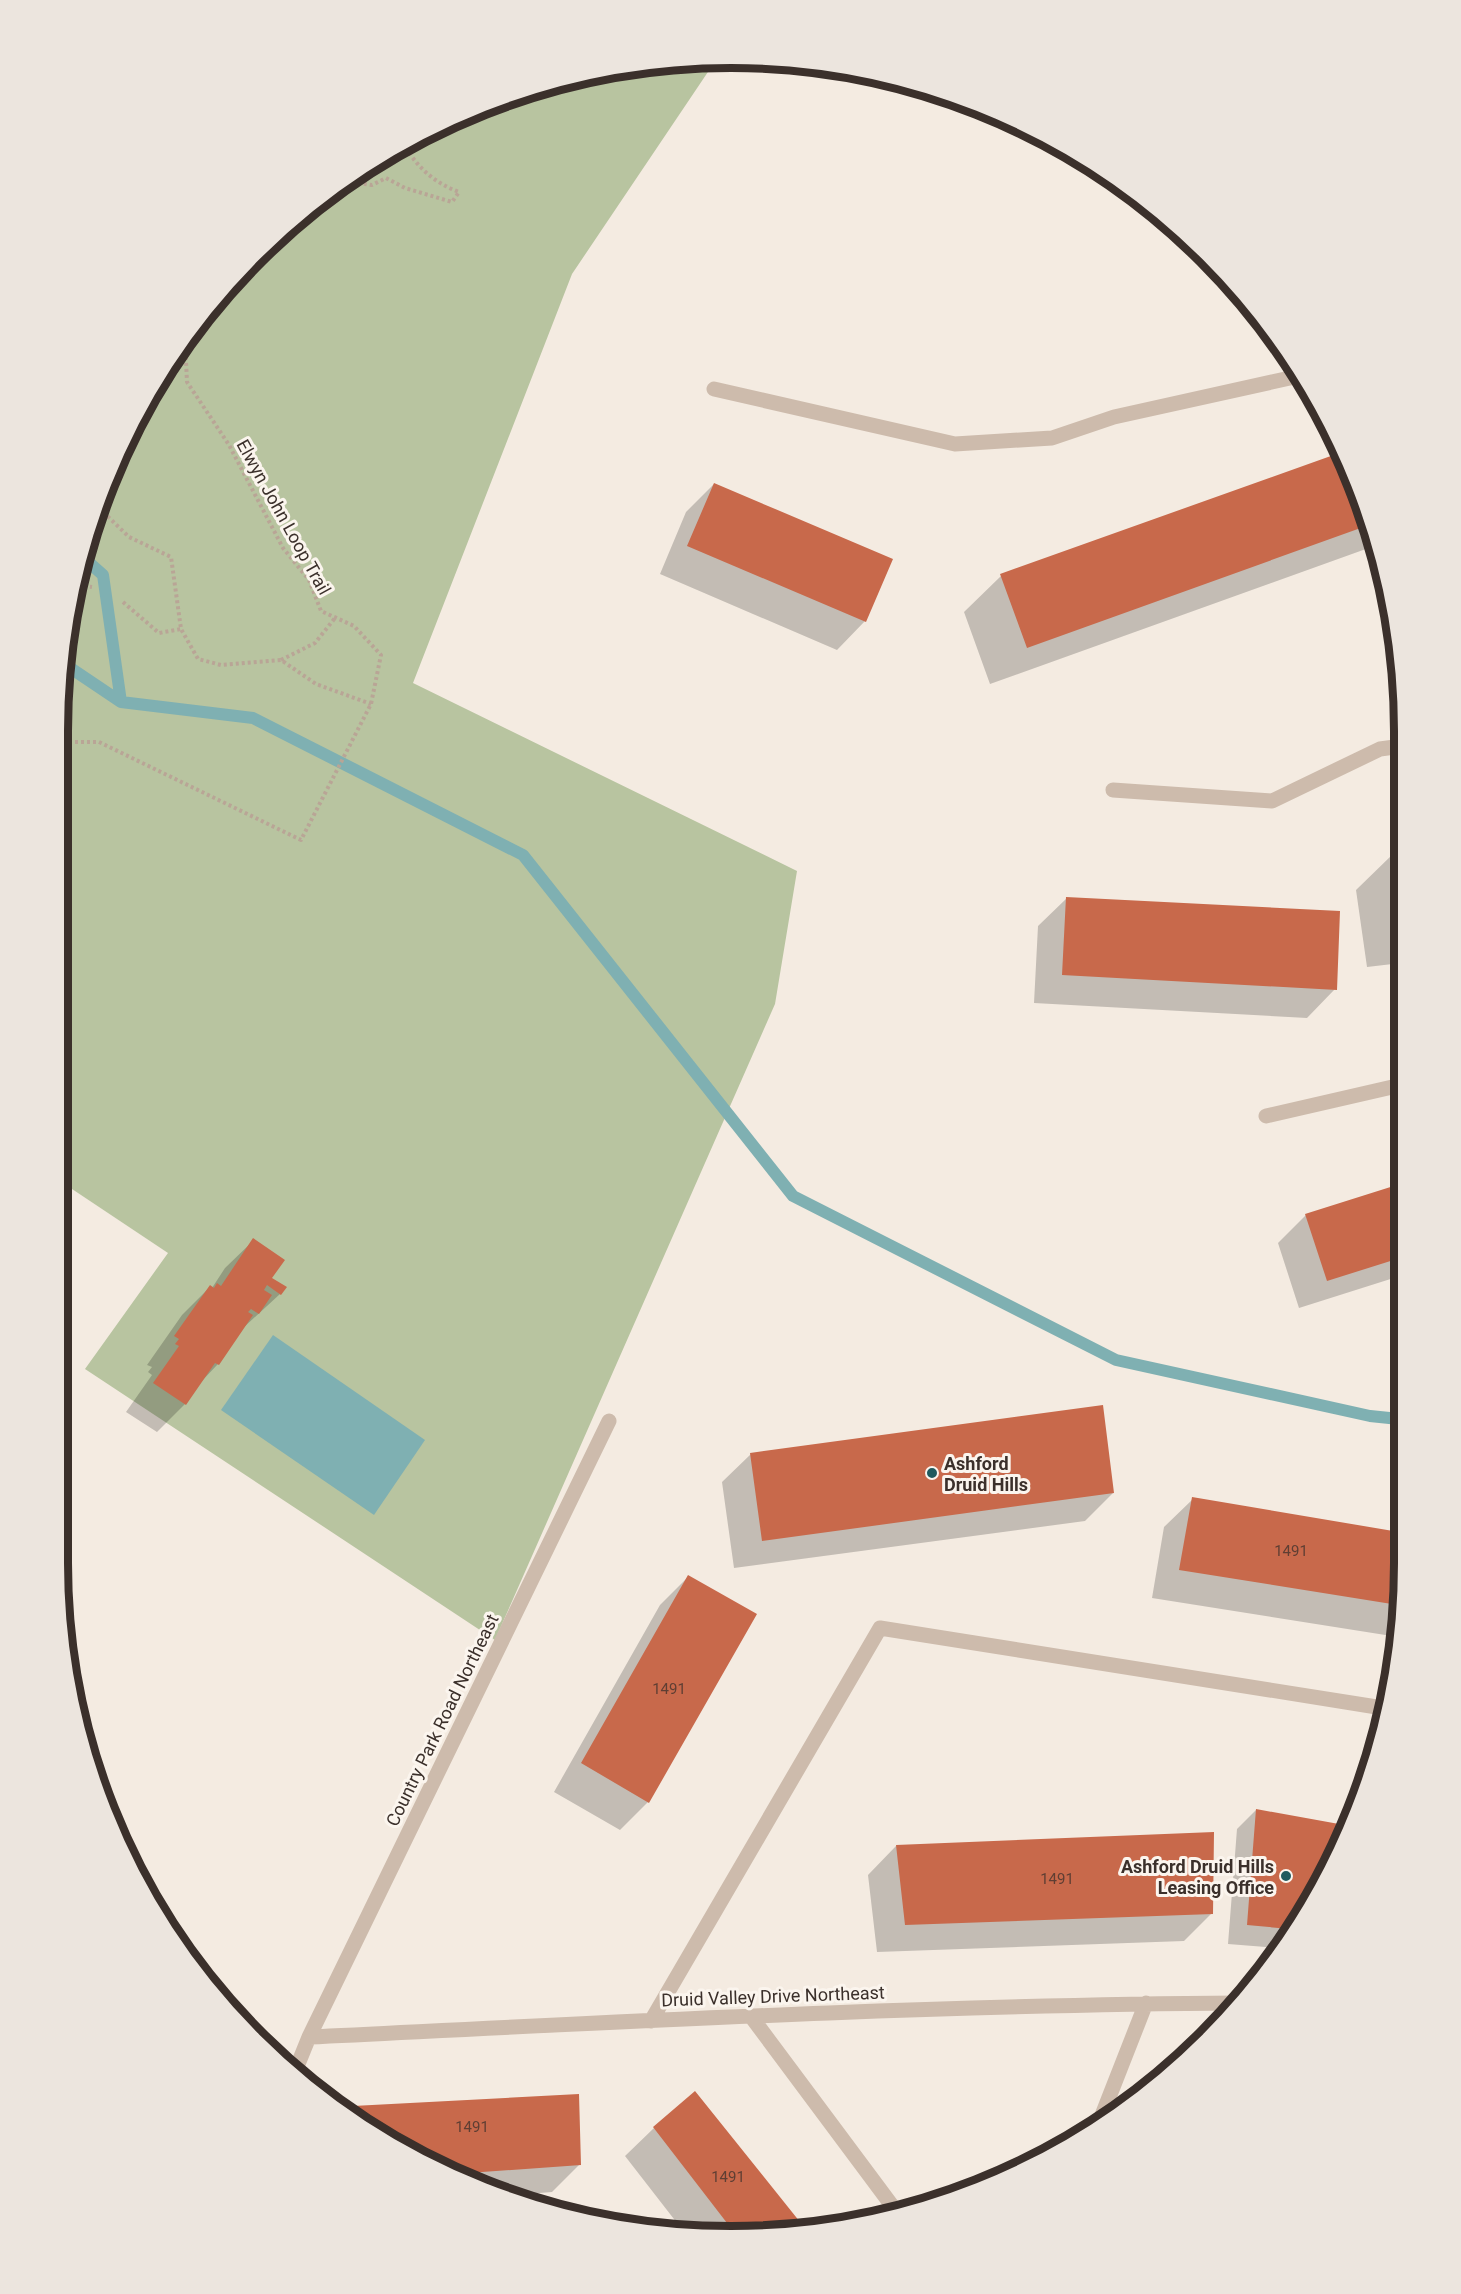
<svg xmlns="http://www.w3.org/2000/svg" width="1461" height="2294" font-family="Roboto,sans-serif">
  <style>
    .green { fill: #b8c4a0 }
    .water { fill: #7fb0b2 }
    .shadow { fill: #0003 }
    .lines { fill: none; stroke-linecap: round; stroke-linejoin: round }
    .stream { stroke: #7fb0b2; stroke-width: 12 }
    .building { fill: #c8694b }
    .path { stroke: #b9a596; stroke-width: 4; stroke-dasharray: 3 3; stroke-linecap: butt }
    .minor { stroke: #cdbbac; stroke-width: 15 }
    .poi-dot { fill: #1f5a5e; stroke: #fbf5ee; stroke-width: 2 }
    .labels { text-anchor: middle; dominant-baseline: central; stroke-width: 6; stroke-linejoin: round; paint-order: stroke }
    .number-label { font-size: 15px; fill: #5e3e33 }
    .street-label { font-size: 18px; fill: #3b302b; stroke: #fbf5ee }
    .poi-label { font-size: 18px; font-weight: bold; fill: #3b302b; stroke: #fbf5ee; text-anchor: start }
    .rim { fill: none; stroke: #3b302b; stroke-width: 8 }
  </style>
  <rect width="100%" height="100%" fill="#f4ebe1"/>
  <path class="green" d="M716 60 572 274 413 683 797 871 775 1004 495 1640 85 1369 168 1253 63 1183V643L108 472 196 320 287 224 394 147 514 93 643 63Z"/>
  <path class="water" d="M273 1335 425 1440 374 1515 221 1410Z"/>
  <path class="shadow" d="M1342 453 1377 545 990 684 964 612 1001 576Z
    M714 484 865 621 837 650 660 574 686 512Z
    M1402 852 1401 963 1367 967 1356 890 1393 854Z
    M1067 898 1335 989 1307 1018 1034 1003 1038 926Z
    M1400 1185V1276L1299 1308 1278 1243 1306 1215Z
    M254 1240 270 1278 280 1294 243 1328 218 1364 199 1384 185 1404 157 1432 126 1412 152 1375 148 1372 152 1367 147 1365 182 1315 210 1287 212 1288 225 1268Z
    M751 1454 1113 1493 1085 1521 734 1568 722 1482Z
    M1193 1499 1399 1534 1398 1637 1152 1598 1164 1527Z
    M688 1577 648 1802 620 1830 554 1792 660 1605Z
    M1256 1810 1349 1828 1279 1948 1228 1944 1237 1829Z
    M896 1846 1212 1913 1184 1941 877 1952 868 1875Z
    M695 2093 802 2228 730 2237 684 2232 625 2156 654 2128Z
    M394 2147 580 2164 552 2192 502 2196Z"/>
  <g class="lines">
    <path class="stream" d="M85 559 103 575 121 702 253 718 523 855 793 1196 1116 1360 1370 1416 1399 1419
      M63 663 121 702"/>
  </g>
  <path class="building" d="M1342 452 1369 525 1027 648 1000 574Z
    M714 483 893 559 866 622 687 546Z
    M1402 851V909H1400L1392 852Z
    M1066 897 1340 911 1337 990 1062 975Z
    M1400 1184V1258L1327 1281 1305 1214Z
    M253 1238 285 1260 272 1278 287 1287 281 1295 267 1285 264 1290 272 1295 259 1314 251 1309 248 1312 253 1315 219 1365 215 1363 186 1405 153 1383 179 1346 175 1344 179 1339 174 1336 210 1285 214 1288 217 1283 221 1286Z
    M1103 1405 1114 1493 762 1541 750 1453Z
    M1192 1497 1399 1532 1398 1605 1179 1570Z
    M688 1575 757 1614 649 1803 581 1763Z
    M1256 1809 1350 1826 1290 1929 1247 1925Z
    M1214 1832 1213 1914 905 1925 896 1845Z
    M695 2091 804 2227 737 2236 653 2127Z
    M579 2094 581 2165 454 2174 394 2147 334 2107Z"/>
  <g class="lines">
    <path class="path" d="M691 61 704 68 708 61
      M346 181 372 185 386 178 405 188 452 202 459 192C435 183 414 166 404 142
      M99 508 129 537 171 557 181 629 198 659 221 665 281 660 316 684 371 704
      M78 585 92 587
      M123 602 159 633 181 629
      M281 660 315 643 335 618
      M63 742H99L301 840 371 704 381 655 354 626 321 611 309 580 283 548 229 445 187 382 185 340"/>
    <path class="minor" d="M714 389 955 444 1052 438 1114 417 1299 376
      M1113 790 1272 801 1380 749 1402 746
      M1266 1116 1401 1085
      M750 2015 899 2215
      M651 2021 880 1628 1383 1708
      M309 2037C619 2022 929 2005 1239 2003
      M294 2074 309 2037 609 1421
      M1097 2128 1146 2003"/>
  </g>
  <g class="poi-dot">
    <circle cx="932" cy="1473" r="6"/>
    <circle cx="1286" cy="1876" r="6"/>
  </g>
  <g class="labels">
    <g class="number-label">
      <text x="1291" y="1551">1491</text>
      <text x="669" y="1689">1491</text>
      <text x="1057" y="1879">1491</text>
      <text x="472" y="2127">1491</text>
      <text x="728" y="2177">1491</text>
    </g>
    <g class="street-label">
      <text transform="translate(284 517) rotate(61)">Elwyn John Loop Trail</text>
      <text transform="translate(442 1720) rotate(-64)">Country Park Road Northeast</text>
      <text transform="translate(773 1996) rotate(-2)">Druid Valley Drive Northeast</text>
    </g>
    <g class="poi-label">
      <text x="944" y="1463">Ashford<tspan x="944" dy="21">Druid Hills</tspan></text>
      <text x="1274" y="1866" text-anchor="end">Ashford Druid Hills<tspan x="1274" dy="21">Leasing Office</tspan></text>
    </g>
  </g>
  <path d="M0 0H1461V2294H0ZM731 68H731A663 663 0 0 1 1394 731V1563A663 663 0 0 1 731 2226H731A663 663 0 0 1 68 1563V731A663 663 0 0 1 731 68Z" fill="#ece5de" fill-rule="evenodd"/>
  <path class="rim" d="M731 68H731A663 663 0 0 1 1394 731V1563A663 663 0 0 1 731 2226H731A663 663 0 0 1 68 1563V731A663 663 0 0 1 731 68Z"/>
</svg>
